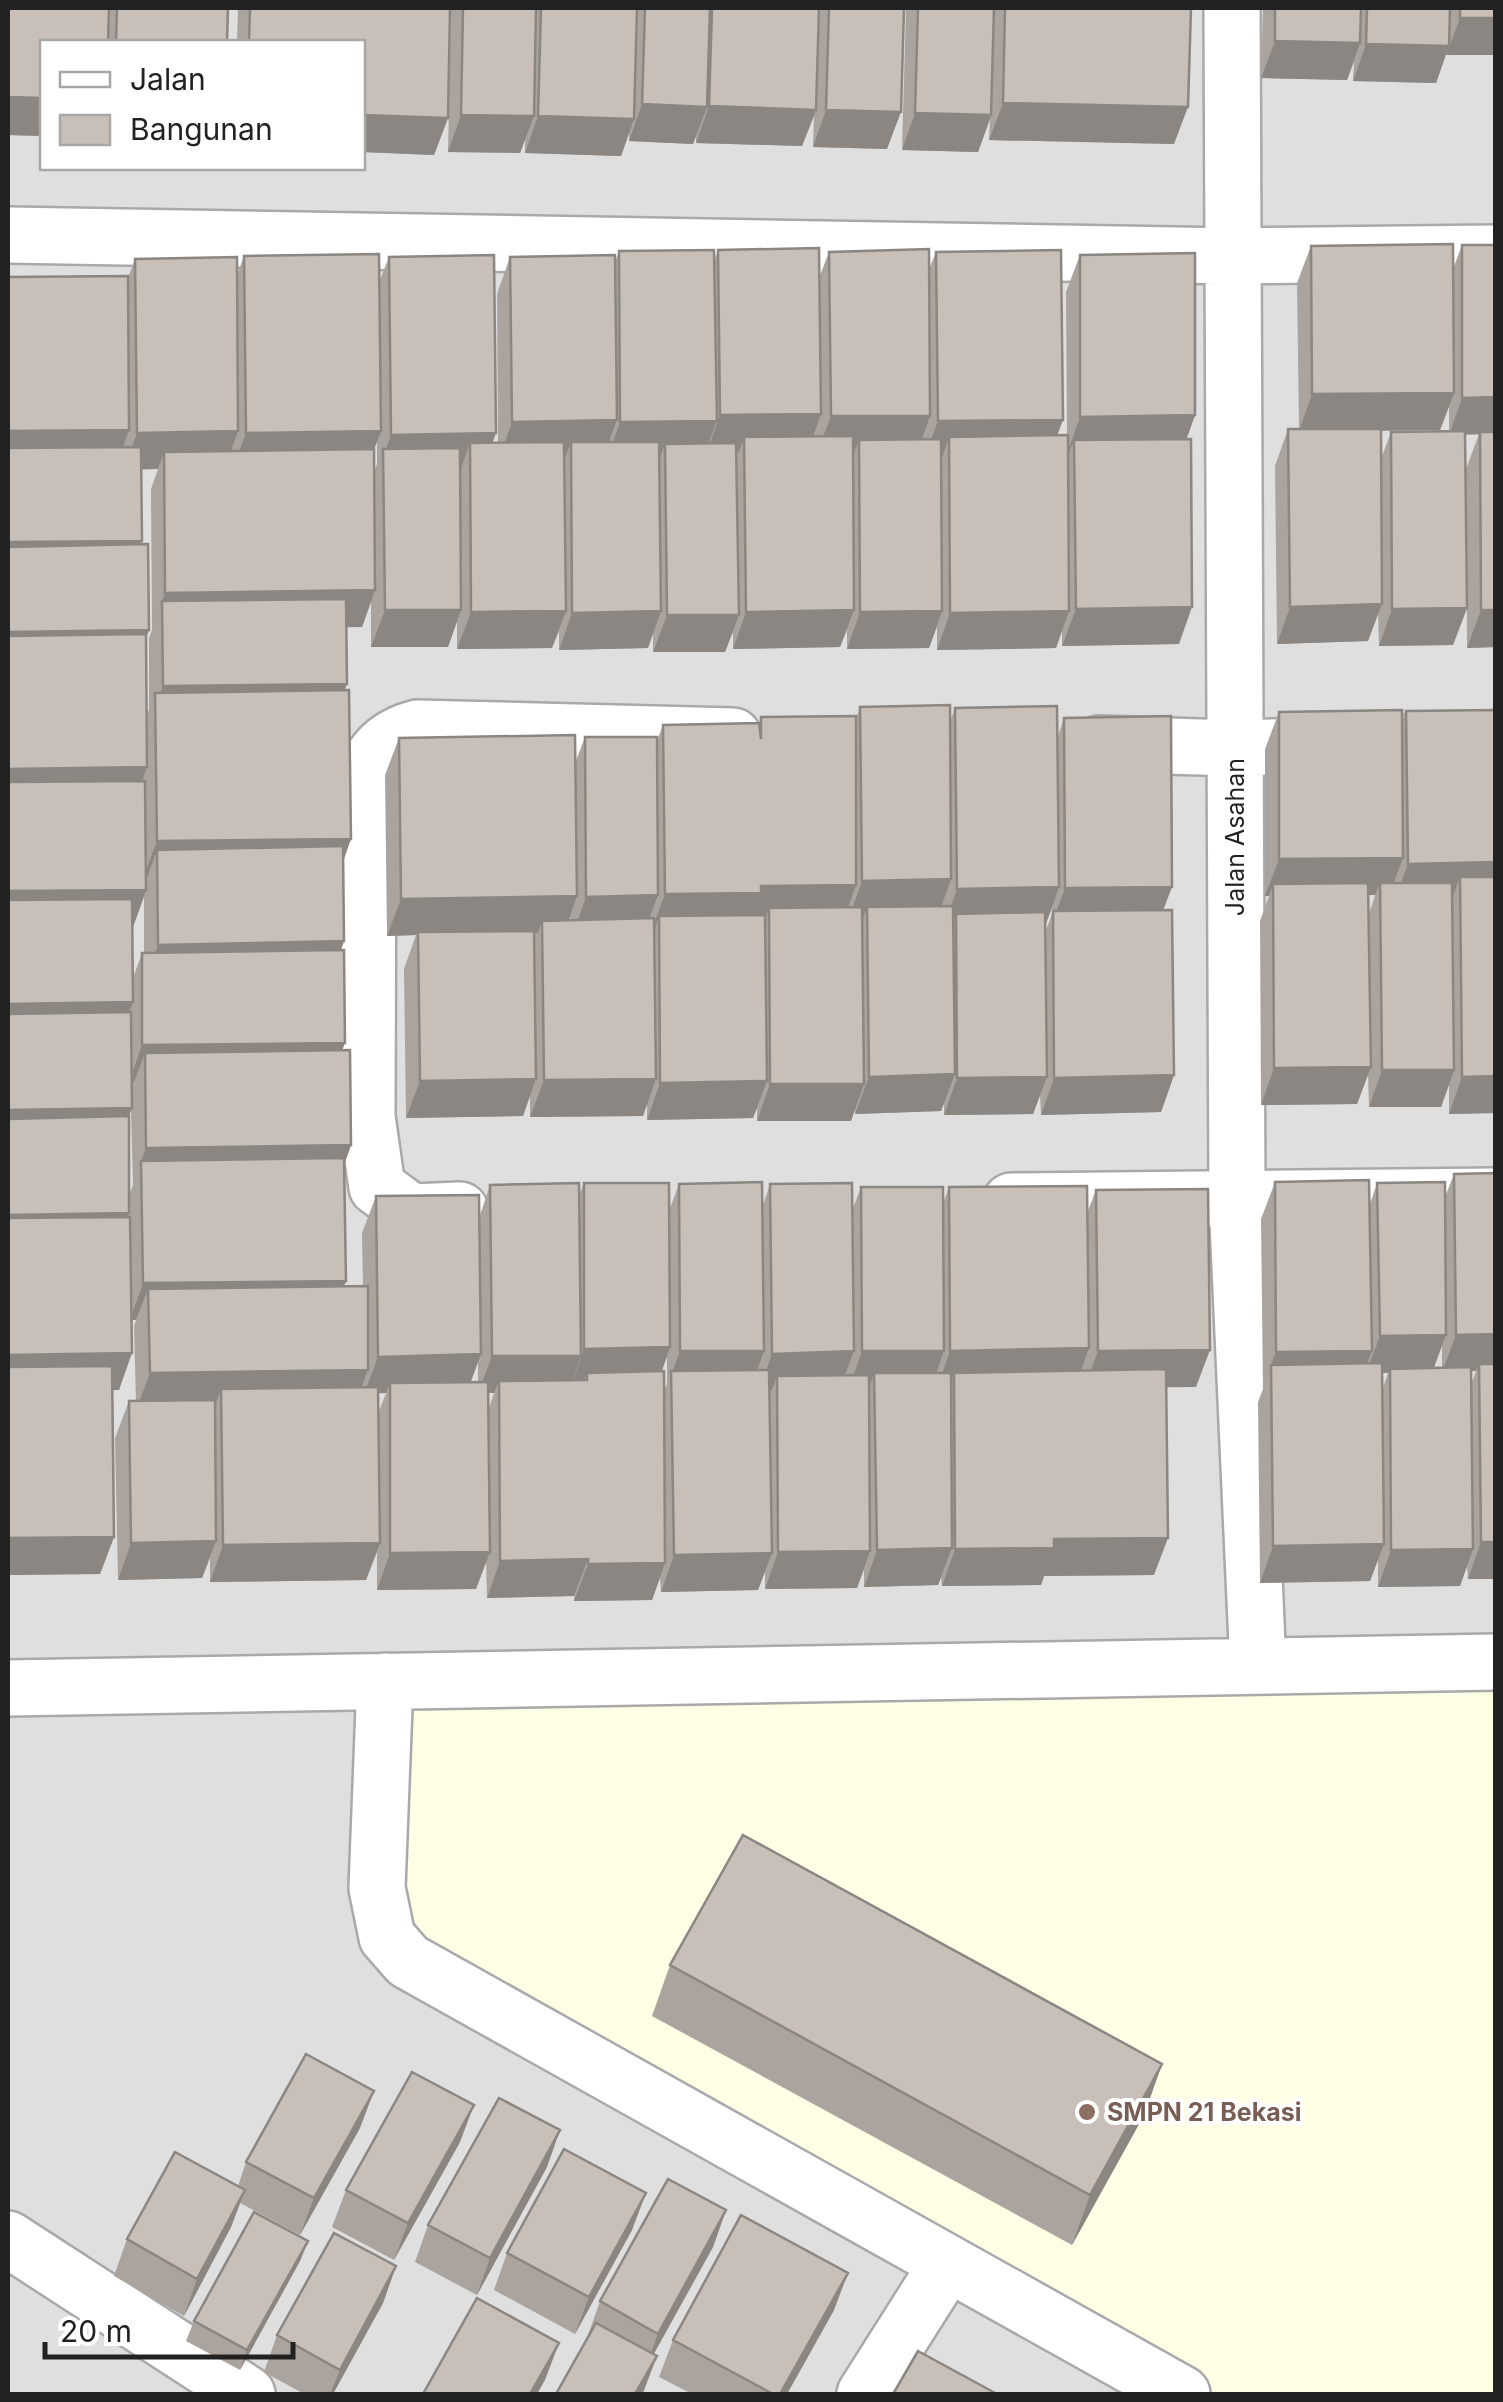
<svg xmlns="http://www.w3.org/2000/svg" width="1503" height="2402" font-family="Inter,sans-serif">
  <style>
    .residential { fill: #e0dfdf; fill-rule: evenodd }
    .education { fill: #ffffe5 }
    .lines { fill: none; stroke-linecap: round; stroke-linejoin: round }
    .street-casing { stroke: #a9a9a9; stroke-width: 60 }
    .street { stroke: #fff; stroke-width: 55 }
    .wall { fill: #aba49e; fill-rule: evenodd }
    .shaded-wall { fill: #8b8681 }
    .building { fill: #c7bfb8; stroke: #8b8681; stroke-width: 2.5 }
    .education-dot { fill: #8d6e63; stroke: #fff; stroke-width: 4 }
    .labels { text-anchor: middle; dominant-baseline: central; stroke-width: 8; stroke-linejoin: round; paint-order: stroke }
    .street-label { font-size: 25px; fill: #222; stroke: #fff }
    .education-label { font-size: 25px; font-weight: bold; fill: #785e54; stroke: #fff; text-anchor: start }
  </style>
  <rect width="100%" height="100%" fill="#f2efe9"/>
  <path class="residential" d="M8 8H1495V2394H8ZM42 42H362V168H42Z"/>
  <path class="education" d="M1495 1662V2394H1182L408 1961 385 1681Z"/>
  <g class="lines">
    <g class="street-casing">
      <path id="street" d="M1232 8 1237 1200 1258 1666
        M8 235 1234 256 1496 253
        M1099 744 1235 748 1496 741
        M1011 1201 1496 1196
        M460 1210 411 1212 377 1187 367 1117 368 766C378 745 394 734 417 728L733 736
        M385 1681 377 1888 387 1937 408 1961 1182 2394
        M8 1688 1496 1662
        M8 2239 247 2394
        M865 2394 948 2263"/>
    </g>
    <use href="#street" class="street"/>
  </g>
  <path class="wall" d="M8 8H228L227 42H42V136L8 135Z
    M238 8H450L448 118 434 155 362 152V42H237Z
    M451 8H904L887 149 813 147 814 116 802 146 696 143V136L693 144 629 141V133L621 156 525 153V140L520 153 448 152Z
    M906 8H1191L1174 144 989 140 990 120 978 152 902 150Z
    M1263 8H1496L1446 54 1436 83 1353 81 1354 62 1347 80 1261 78Z
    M1462 245H1496V647L1467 648 1466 469 1479 434H1465L1467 608 1453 645 1379 646 1378 613 1368 641 1277 644 1275 466 1288 429H1299L1297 283 1311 246 1453 269ZM1449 407V431L1391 432 1381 459V431L1440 430Z
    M718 250 819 278 829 252 929 269 936 252 1057 435H1067L1066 292 1080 255 1195 415 1186 439 1179 644 1062 646V630L1056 648 937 650V627L929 648 847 649V630L840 647 733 649V632L725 652H653V633L648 648 559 650V631L552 648 457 649V621L448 647H371V602L362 627H346L344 690V941L341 950 342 1050 351 1145 344 1165V1287H363L362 1233 376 1196 480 1215 490 1185 579 1195 584 1183 669 1211 679 1184 763 1205 770 1184 852 1211 861 1187 943 1204 949 1187 1087 1213 1096 1190 1196 1387H1166L1154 1575 1044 1576 1041 1585 942 1586 941 1577 938 1585 864 1587V1570L857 1588 765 1589V1571L758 1590 661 1592 660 1578 652 1600 574 1601V1596L487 1598 486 1561 476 1589 377 1590V1552L366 1580 210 1582V1558L202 1578 118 1580 115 1438 129 1401H136L134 1326 136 1320H132L119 1390H113L114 1537 100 1574 8 1575 128 278 135 259 237 275 244 256 379 282 389 257 496 433 492 443H498L497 294 510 257 615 262 619 251 714 261ZM377 442V464L374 472V449ZM141 469H158L151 489 152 630 149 638V709L147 716 146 639 140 544ZM144 897V953H142L133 978V927ZM131 1109 133 1185 129 1195V1116ZM667 1357V1384L664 1391 662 1371ZM478 1362V1382H471ZM378 1393H386L378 1414ZM488 1393H494L488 1411Z
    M860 707 950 722 955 708 1058 736 1064 718 1163 910 1174 1075 1161 1112 1041 1115 1040 1095 1033 1114 944 1115V1104L941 1111 855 1114V1108L851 1121H757V1108L753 1118 647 1120V1104L643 1116 530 1117V1095L523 1116 406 1118 404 969 416 935 387 936 385 775 399 738 575 763 585 737 657 741 663 725 759 723 761 717 856 719ZM1052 908V914L1045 933V924Z
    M1496 710V1113L1449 1114V1085L1441 1107H1369L1368 1074 1357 1104 1261 1105 1260 921 1269 896H1265V749L1279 712 1402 721 1406 711ZM1368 895H1375L1369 914Z
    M1496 1173V1579H1468L1467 1566 1460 1586 1378 1587V1560L1370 1581 1260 1583 1258 1402 1263 1389 1261 1219 1275 1182 1370 1204 1377 1183 1445 1197 1454 1174ZM1442 1346V1368H1434ZM1471 1371H1476L1471 1385ZM1382 1373H1388L1382 1390Z
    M670 1965 1162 2064 1144 2115 1072 2245 652 2016Z
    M360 2128 300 2235 240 2203 231 2227 184 2316 114 2276 127 2239 238 2186 246 2162Z
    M460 2142 394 2260 332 2227 346 2190Z
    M547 2167 477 2295 415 2262 428 2225Z
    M726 2210 713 2247 654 2354 587 2338 600 2301Z
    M632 2230 575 2334 494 2290 507 2253Z
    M308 2241 300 2261 240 2370 186 2341 194 2321Z
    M396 2266 383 2303 333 2394H304L264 2372 277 2335Z
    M834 2310 787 2394H692L659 2377 673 2340Z"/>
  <path class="shaded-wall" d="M1460 18H1496V55H1446Z
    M1275 41 1360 43 1347 80 1261 78Z
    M1366 44 1449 46 1436 83 1353 81Z
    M8 97 42 98V136L8 135Z
    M1003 103 1188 107 1174 144 989 140Z
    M642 104 707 107 693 144 629 141Z
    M709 106 816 110 802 146 696 143Z
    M826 110 901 112 887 149 813 147Z
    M915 113 991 115 978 152 902 150Z
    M362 115 448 118 434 155 362 152Z
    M461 115 534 116 520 153 448 152Z
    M538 116 634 119 621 156 525 153Z
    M1454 393 1440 430 1299 431 1312 394Z
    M1496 397V434L1449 435 1462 398Z
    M821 414 808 451 744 437 739 452H707L720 415Z
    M1195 415 1182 452 1074 440 1069 453 1067 454 1080 417Z
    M831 416H930L917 453 859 440 854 453H817Z
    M617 420 603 457 571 442 565 458 499 459 512 422Z
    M1063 420 1049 457 949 437 942 458H924L938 421Z
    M717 421 703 458 665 444 660 458 607 459 620 422Z
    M129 430 116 467 8 468V431Z
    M238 431 225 468 164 452 158 469 124 470 137 433Z
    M381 431 367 468 232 470 246 433Z
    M496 433 482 470 470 443 460 471 383 457 391 435Z
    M142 541 128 578 8 579V542Z
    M375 590 362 627 163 630 162 601 152 630 165 593Z
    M1382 604 1368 641 1277 644 1290 607Z
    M1192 607 1179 644 1062 646 1076 609Z
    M1467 608 1453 645 1379 646 1392 609Z
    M385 610H461L448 647H371Z
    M854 610 840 647 733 649 746 612Z
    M1481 610H1496V647L1467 648Z
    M566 611 552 648 457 649 471 612Z
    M661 611 648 648 559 650 572 613Z
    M942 611 929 648 847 649 860 612Z
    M1069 611 1056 648 937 650 950 613Z
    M667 615H739L725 652H653Z
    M149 630 136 667 8 669V632Z
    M347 684 333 721 155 707 163 686Z
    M147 767 134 804 8 806V769Z
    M351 839 338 876 157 850 147 878H143L157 841Z
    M1403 858 1389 895 1380 883 1375 895 1273 896V884L1269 896H1265L1279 859Z
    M1496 862V898L1460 877 1452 899 1394 901 1408 864Z
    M951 879 938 916 867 907 863 918H849L862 881Z
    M856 885 843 922 769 908 763 922 659 916 654 931H651L665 894 761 886Z
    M1059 887 1046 924 956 926V914L951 926H944L957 889Z
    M1172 887 1158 924 1053 921 1065 888Z
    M146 890 133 927 8 928V891Z
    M658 895 644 932 573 934 586 897Z
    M577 896 564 933 542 921 538 933 418 935V932L416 935 387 936 401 899Z
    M344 941 331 978 144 982 158 945Z
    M133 1002 120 1039 8 1041V1004Z
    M345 1043 331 1080 145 1053 134 1082H129L142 1045Z
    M1371 1067 1357 1104 1261 1105 1274 1068Z
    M1382 1070H1454L1441 1107H1369Z
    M955 1074 941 1111 855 1114 869 1077Z
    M1174 1075 1161 1112 1041 1115 1054 1078Z
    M1496 1076V1113L1449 1114 1462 1077Z
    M1047 1077 1033 1114 944 1115 957 1078Z
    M536 1079 523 1116 406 1118 420 1081Z
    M656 1079 643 1116 530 1117 544 1080Z
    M767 1081 753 1118 647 1120 660 1083Z
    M770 1084H864L851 1121H757Z
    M132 1108 118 1145 8 1146V1110Z
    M351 1145 338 1182 141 1161 132 1185 146 1148Z
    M129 1213 116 1250 8 1252V1215Z
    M346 1281 332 1318 148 1289 136 1320H130L143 1283Z
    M1496 1334V1371L1479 1364 1476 1371 1442 1372 1456 1335Z
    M1446 1335 1432 1372 1390 1369 1388 1373H1366L1380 1336Z
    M670 1347 657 1384 587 1380V1373L582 1386H571L584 1349Z
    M1089 1348 1076 1385 954 1373 948 1388H937L950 1351Z
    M1210 1350 1196 1387 1084 1388 1098 1351Z
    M680 1351H764L751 1388 671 1375Z
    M854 1351 840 1388 777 1376 772 1390 759 1391 772 1354Z
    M862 1351H944L931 1388 874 1373 869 1388H849Z
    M1372 1351 1358 1388 1271 1365 1262 1389 1276 1352Z
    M132 1353 119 1390 8 1392V1355Z
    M481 1354 467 1391 390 1383 386 1393 364 1394 378 1357Z
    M492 1356H581L568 1393 499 1381 494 1393H478Z
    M368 1370 354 1407 221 1389 214 1409 136 1410 150 1373Z
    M114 1537 100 1574 8 1575V1538Z
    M1168 1538 1154 1575 1044 1576 1041 1585 942 1586 955 1549 1054 1539Z
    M216 1541 202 1578 118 1580 131 1543Z
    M1481 1542H1496V1579H1468Z
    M380 1543 366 1580 210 1582 223 1545Z
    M1384 1544 1370 1581 1260 1583 1273 1546Z
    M952 1548 938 1585 864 1587 877 1550Z
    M1473 1549 1460 1586 1378 1587 1391 1550Z
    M870 1551 857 1588 765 1589 778 1552Z
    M490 1552 476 1589 377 1590 390 1553Z
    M772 1553 758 1590 661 1592 674 1555Z
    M588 1559 574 1596 487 1598 500 1561Z
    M665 1563 652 1600 574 1601 588 1564Z
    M1162 2064 1144 2115 1072 2245 1090 2195Z
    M374 2091 360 2128 300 2235 314 2198Z
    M474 2105 460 2142 394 2260 408 2223Z
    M560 2130 547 2167 477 2295 490 2258Z
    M245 2190 231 2227 184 2316 197 2279Z
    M646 2193 632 2230 575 2334 589 2297Z
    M726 2210 713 2247 644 2371 658 2334Z
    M308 2241 300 2261 240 2370 247 2350Z
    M396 2266 383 2303 333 2394H330L340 2370Z
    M848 2273 834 2310 787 2394H780Z
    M559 2343 545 2380 537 2394H530Z
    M657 2356 643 2393 642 2394H635Z"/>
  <path class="building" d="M8 8H109L108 42H42V98L8 97Z
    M117 8H228L227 42H116Z
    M250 8H450L448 118 362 115V42H249Z
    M463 8H536L534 116 461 115Z
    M541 8H637L634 119 538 116Z
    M645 8H710L707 107 642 104Z
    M712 8H819L816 110 709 106Z
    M829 8H904L901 112 826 110Z
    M918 8H994L991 115 915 113Z
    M1005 8H1191L1188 107 1003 103Z
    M1275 8H1361L1360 43 1275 41Z
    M1367 8H1450L1449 46 1366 44Z
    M1460 8H1496V18H1460Z
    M1453 244 1454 393 1312 394 1311 246Z
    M1462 245H1496V397L1462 398Z
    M819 248 821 414 720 415 718 250Z
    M929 249 930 416H831L829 252Z
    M714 250 717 421 620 422 619 251Z
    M1061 250 1063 420 938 421 936 252Z
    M1195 253V415L1080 417V255Z
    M379 254 381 431 246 433 244 256Z
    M494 255 496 433 391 435 389 257Z
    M615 255 617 420 512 422 510 257Z
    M237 257 238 431 137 433 135 259Z
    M128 276 129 430 8 431V277Z
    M1288 429H1381L1382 604 1290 607Z
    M1465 431 1467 608 1392 609 1391 432Z
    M1480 432H1496V610H1481Z
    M1068 435 1069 611 950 613 949 437Z
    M853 436 854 610 746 612 744 437Z
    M941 439 942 611 860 612 859 440Z
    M1191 439 1192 607 1076 609 1074 440Z
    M564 442 566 611 471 612 470 443Z
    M571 442H659L661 611 572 613Z
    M736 443 739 615H667L665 444Z
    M141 447 142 541 8 542V448Z
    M460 448 461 610H385L383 449Z
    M374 449 375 590 165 593 164 452Z
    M148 544 149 630 8 632V547Z
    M346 599 347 684 163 686 162 601Z
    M146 634 147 767 8 769V636Z
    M349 690 351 839 157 841 155 693Z
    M950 705 951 879 862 881 860 707Z
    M1057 706 1059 887 957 889 955 708Z
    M1402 710 1403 858 1279 859V712Z
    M1496 710V862L1408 864 1406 711Z
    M856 716V885L761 886V893L665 894 663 725 759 723 761 739V717Z
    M1171 716 1172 887 1065 888 1064 718Z
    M575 735 577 896 401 899 399 738Z
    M585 737H657L658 895 586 897Z
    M145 781 146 890 8 891V782Z
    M343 846 344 941 158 945 157 850Z
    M1460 877H1496V1076L1462 1077Z
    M1368 883 1371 1067 1274 1068 1273 884Z
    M1380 883H1452L1454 1070H1382Z
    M132 899 133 1002 8 1004V900Z
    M953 906 955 1074 869 1077 867 907Z
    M862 907 864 1084H770L769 908Z
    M1172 910 1174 1075 1054 1078 1053 911Z
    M1045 912 1047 1077 957 1078 956 914Z
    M765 915 767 1081 660 1083 659 916Z
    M654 918 656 1079 544 1080 542 921Z
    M534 931 536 1079 420 1081 418 932Z
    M344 950 345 1043 142 1045V953Z
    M131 1012 132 1108 8 1110V1014Z
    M350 1050 351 1145 146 1148 145 1053Z
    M129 1116V1213L8 1215V1119Z
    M344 1158 346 1281 143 1283 141 1161Z
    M1496 1173V1334L1456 1335 1454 1174Z
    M1369 1180 1372 1351 1276 1352 1275 1182Z
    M762 1182 764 1351H680L679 1184Z
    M1445 1182 1446 1335 1380 1336 1377 1183Z
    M579 1183 581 1356H492L490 1185Z
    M584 1183H669L670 1347 584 1349Z
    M852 1183 854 1351 772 1354 770 1184Z
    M1087 1186 1089 1348 950 1351 949 1187Z
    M861 1187H943L944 1351H862Z
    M1208 1189 1210 1350 1098 1351 1096 1190Z
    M479 1195 481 1354 378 1357 376 1196Z
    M130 1217 132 1353 8 1355V1218Z
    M368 1286V1370L150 1373 148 1289Z
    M1382 1363 1384 1544 1273 1546 1271 1365Z
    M1479 1364H1496V1542H1481Z
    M112 1366 114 1537 8 1538V1367Z
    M1471 1367 1473 1549 1391 1550 1390 1369Z
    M1166 1369 1168 1538 1054 1539V1548L955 1549 954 1373Z
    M769 1370 772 1553 674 1555 671 1371Z
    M664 1371 665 1563 588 1564V1559L500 1561 499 1381 587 1380V1373Z
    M874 1373H951L952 1548 877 1550Z
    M869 1375 870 1551 778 1552 777 1376Z
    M488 1382 490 1552 390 1553V1383Z
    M378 1387 380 1543 223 1545 221 1389Z
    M215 1400 216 1541 131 1543 129 1401Z
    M743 1835 1162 2064 1090 2195 670 1965Z
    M306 2054 374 2091 314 2198 246 2162Z
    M412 2072 474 2105 408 2223 346 2190Z
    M499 2098 560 2130 490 2258 428 2225Z
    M564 2149 646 2193 589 2297 507 2253Z
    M175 2152 245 2190 197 2279 127 2239Z
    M668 2179 726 2210 658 2334 600 2301Z
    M254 2212 308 2241 247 2350 194 2321Z
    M741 2215 848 2273 780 2394H773L673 2340Z
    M334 2233 396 2266 340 2370 277 2335Z
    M477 2298 559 2343 530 2394H423Z
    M596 2323 657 2356 635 2394H556Z
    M918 2351 997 2394H893Z"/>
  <circle class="education-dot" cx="1087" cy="2112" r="10"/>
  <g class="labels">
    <g class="street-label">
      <text transform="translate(1235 837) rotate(-90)">Jalan Asahan</text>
    </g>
    <g class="education-label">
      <text x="1107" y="2112">SMPN 21 Bekasi</text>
    </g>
  </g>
  <rect width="1503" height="2402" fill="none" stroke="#222222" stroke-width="20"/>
  <rect x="40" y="40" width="325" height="130" fill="#ffffff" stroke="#a7a7a7" stroke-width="2.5"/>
  <rect x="60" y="72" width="50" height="15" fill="#ffffff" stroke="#a7a7a7" stroke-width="2.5"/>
  <text x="130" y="90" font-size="30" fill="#222222">Jalan</text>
  <rect x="60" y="115" width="50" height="30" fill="#c7bfb8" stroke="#a7a7a7" stroke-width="2.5"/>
  <text x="130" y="140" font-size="30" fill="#222222">Bangunan</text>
  <path d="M45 2342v15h248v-15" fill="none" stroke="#222222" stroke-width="5"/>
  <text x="60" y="2342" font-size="30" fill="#222222" stroke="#ffffff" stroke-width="8" paint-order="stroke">20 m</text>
</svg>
